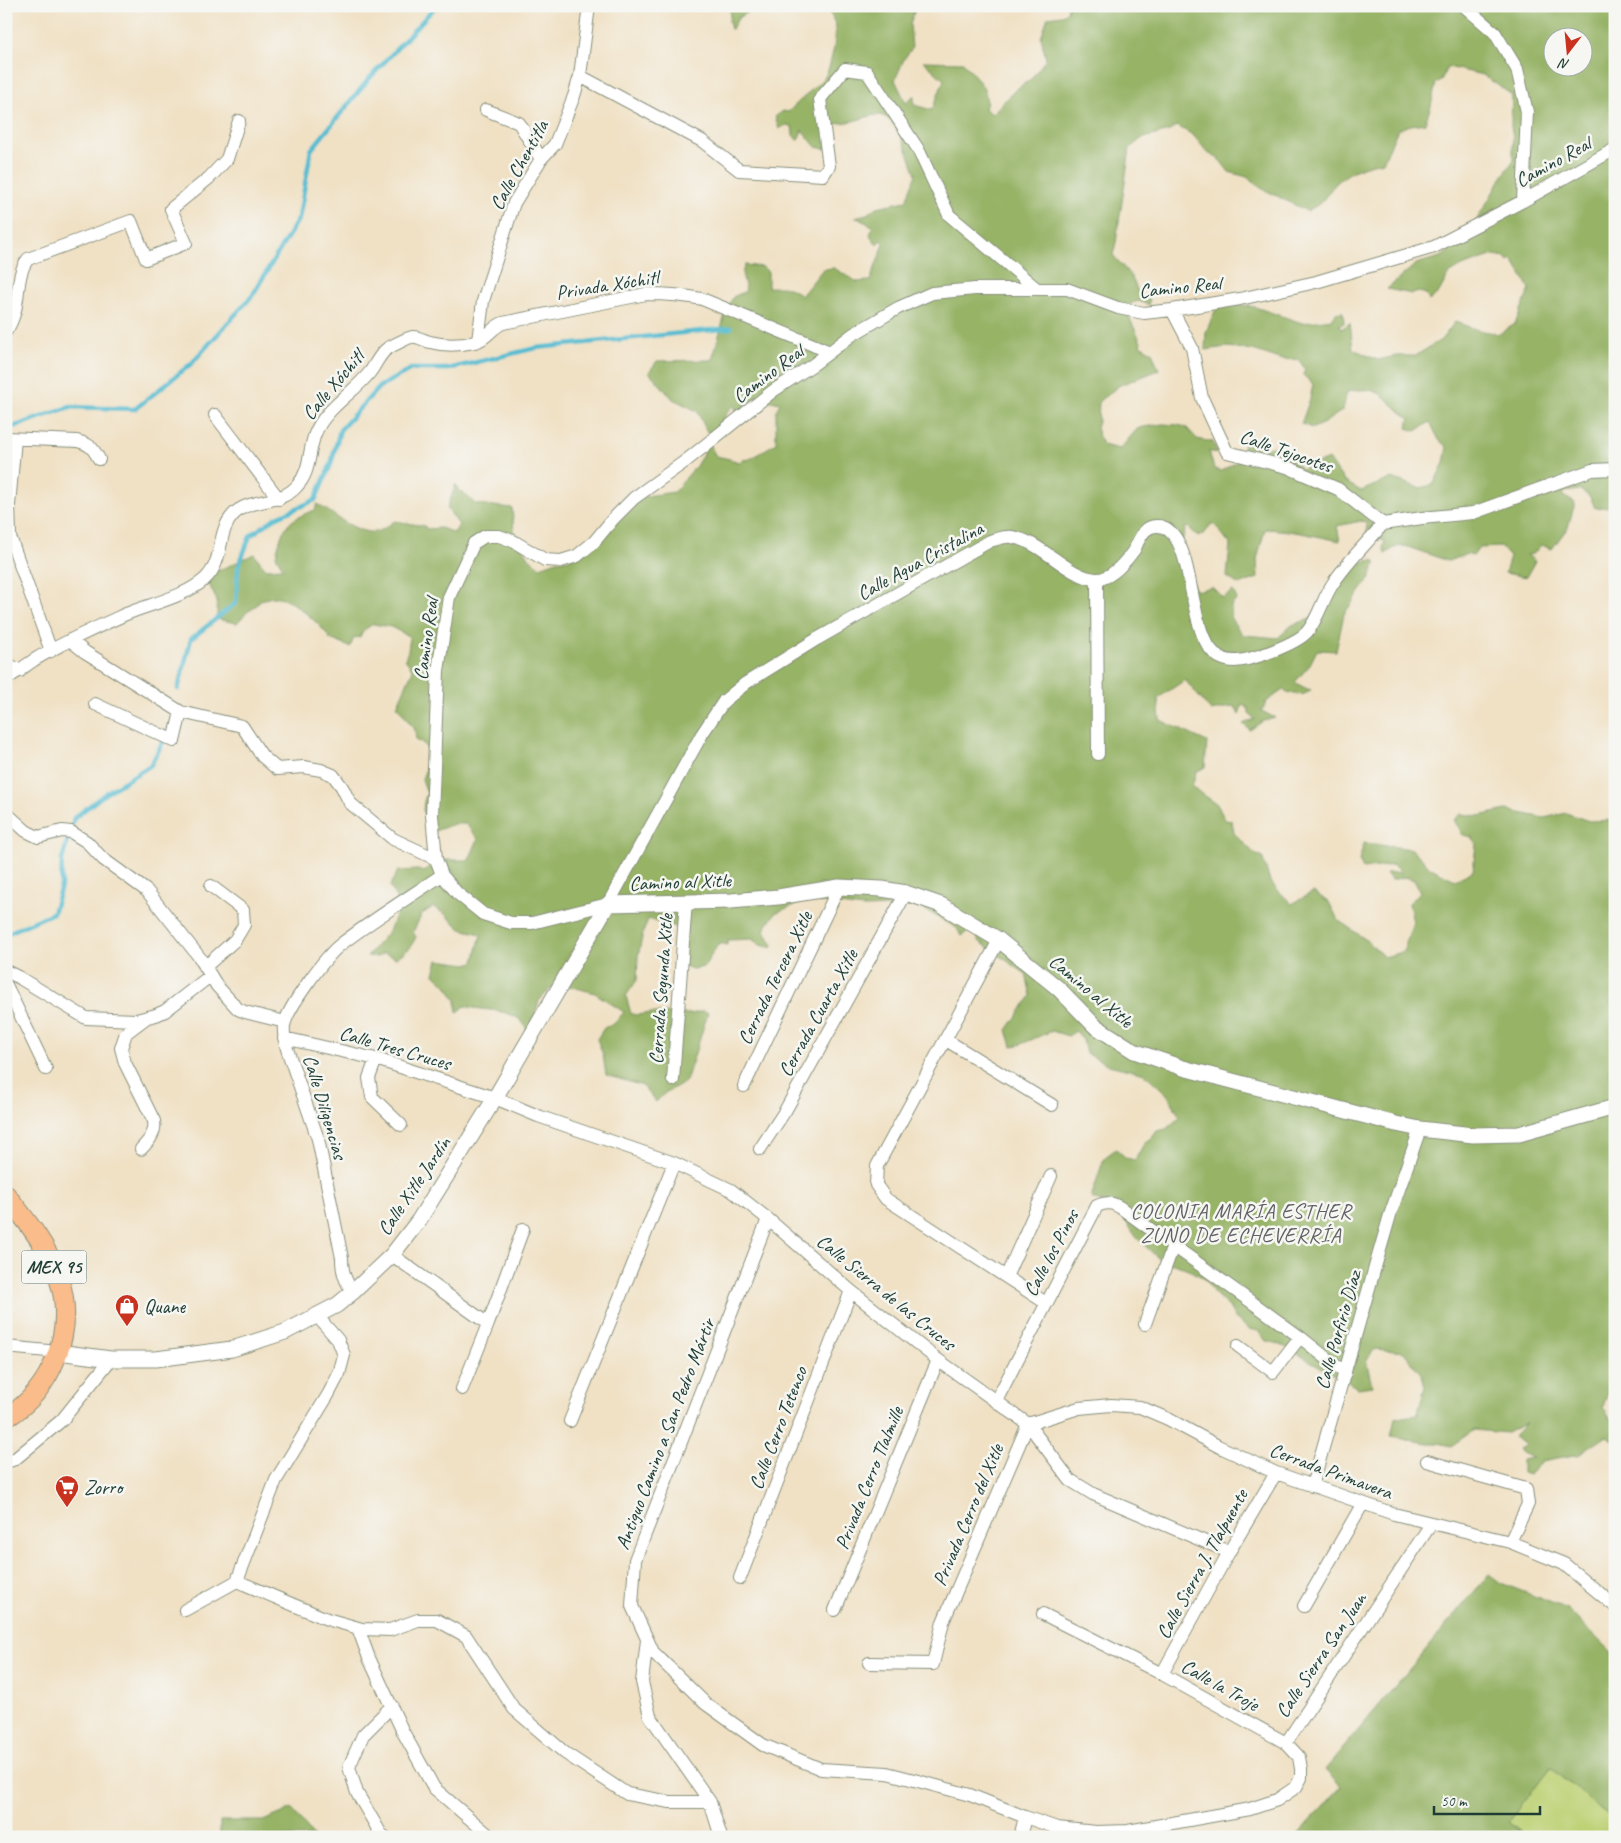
<svg xmlns="http://www.w3.org/2000/svg" width="1621" height="1843" font-family="Caveat,sans-serif">
  <style>
    .green { fill: #bdd175; stroke: #6e8754 }
    .forest { fill: #96b366; stroke: #5a784d; fill-rule: evenodd }
    .lines { fill: none; stroke-linecap: round; stroke-linejoin: round }
    .stream { stroke: #54bcd1; stroke-width: 4.5 }
    .minor-casing { stroke: #888f7c; stroke-width: 14 }
    .tertiary-casing { stroke: #888f7c; stroke-width: 17 }
    .primary-casing { stroke: #888f7c; stroke-width: 21 }
    .minor { stroke: #fff; stroke-width: 12 }
    .tertiary { stroke: #fff; stroke-width: 15 }
    .primary { stroke: #f9bc8a; stroke-width: 19 }
    .labels { text-anchor: middle; dominant-baseline: central; stroke-width: 5; stroke-linejoin: round; paint-order: stroke }
    .shield { fill: #f6f6f2; stroke: #60746d; stroke-width: 1 }
    .shield-label { font-size: 19px; font-weight: bold; fill: #1f3d34 }
    .street-label { font-size: 20px; fill: #1f3d34; stroke: #f6f6f2 }
    .poi-label { font-size: 20px; fill: #1f3d34; stroke: #f6f6f2; text-anchor: start }
    .neighbourhood-label { font-size: 21px; letter-spacing: 1px; fill: #616166; stroke: #f6f6f2 }
  </style>
  <rect width="100%" height="100%" fill="#f6f6f2"/>
  <filter id="ink" filterUnits="userSpaceOnUse"><feTurbulence type="fractalNoise" baseFrequency=".02" numOctaves="2"/><feDisplacementMap in="SourceGraphic" scale="10" xChannelSelector="R" yChannelSelector="G"/><feConvolveMatrix kernelMatrix="1 2 1 2 8 2 1 2 1" color-interpolation-filters="sRGB"/></filter>
  <filter id="wash" filterUnits="userSpaceOnUse"><feTurbulence type="fractalNoise" baseFrequency=".0096" numOctaves="4" result="noise"/><feDisplacementMap in="SourceGraphic" scale="20" xChannelSelector="R" yChannelSelector="G"/><feGaussianBlur stdDeviation="1.12" result="paint"/><feColorMatrix in="noise" values="0 0 0 0 0 0 0 0 0 0 0 0 0 0 0 0 0 1.4 0 .05"/><feComposite in="paint" operator="in"/></filter>
  <g filter="url(#wash)">
    <rect width="100%" height="100%" fill="#f0e1c5"/>
    <path class="green" d="M1550 1767 1615 1821V1837H1527L1508 1822Z"/>
    <path class="forest" d="M731 6H758L739 17 731 30 729 21Z
      M827 6H916L910 24 912 48 904 59 895 80 906 103 914 95V105L932 110 944 80 923 61 963 62C974 76 992 90 985 109L992 114 1015 90 1031 79 1046 59 1041 37 1048 17 1062 15 1067 12 1068 6H1615V506L1595 508 1590 497 1580 490 1564 492 1563 496 1575 503 1568 527 1552 549 1541 545 1533 554 1527 555 1535 561 1526 577 1505 573 1510 557 1501 547 1479 548 1473 556 1467 554 1448 561 1405 546 1396 547 1385 554 1383 547 1385 541 1370 537 1367 533 1366 522 1361 521 1337 526 1340 541C1315 536 1292 530 1265 529L1257 559 1258 578 1239 585 1227 577 1230 544 1215 525 1211 524 1205 533 1199 536 1192 532 1190 528 1186 527 1176 562 1187 571 1196 591 1212 587 1223 598 1233 591 1237 599 1231 606V619L1243 635 1278 638 1292 625 1310 619 1331 598 1342 584 1352 564 1373 560 1376 562 1370 578 1344 614 1336 651 1317 650 1309 666 1295 682 1305 688 1311 690C1303 698 1292 694 1283 690L1266 702 1264 708 1260 710 1275 718 1263 721 1250 730 1243 724 1255 719 1249 714V709L1242 704 1239 715 1235 706 1211 711 1185 680 1158 698 1160 720 1207 742 1205 767 1196 772 1192 787 1217 804 1225 820 1232 821 1234 833 1256 855 1262 856 1270 882 1292 904 1313 892 1329 902 1338 920 1365 939 1384 957 1403 952 1413 922 1409 903 1420 892 1414 880 1405 877 1391 880 1386 873 1402 872 1393 865 1363 869 1359 861 1364 843 1412 849 1431 868 1455 880 1473 871 1476 844 1472 837 1463 835 1454 820 1461 814 1479 816 1506 810 1544 818 1566 813 1589 821 1615 820V1375L1612 1377 1603 1407 1611 1420H1615V1442L1607 1436 1577 1456 1574 1455 1541 1461 1529 1475 1522 1473V1460L1533 1458 1522 1453 1519 1449 1526 1445 1513 1437 1526 1423 1507 1433 1474 1430 1451 1446 1439 1443H1428L1391 1437 1395 1418 1417 1415 1425 1387 1422 1375 1404 1352 1375 1349 1366 1360 1372 1386 1358 1388 1280 1344 1266 1341 1258 1331 1249 1329 1241 1323 1235 1318 1229 1307 1214 1293 1206 1280 1189 1269 1160 1260 1136 1237 1118 1209 1091 1198 1104 1158 1116 1149 1126 1158 1135 1160 1145 1142 1151 1139 1157 1131 1166 1129 1180 1117 1167 1094 1145 1074 1109 1065 1086 1053 1083 1040 1076 1031 1068 1036 1052 1031 1019 1045 1012 1046 1007 1030 1031 996 1026 974 979 941 972 929 961 936 957 928 920 907 912 906 864 908 823 903 809 899 775 913 764 930 773 945 772 948 760 945 752 939 728 940 727 945 719 943 704 967 693 969 681 965 684 929 648 919 643 933 638 956 637 980 626 996 631 1014 638 1015 651 1013 691 1014 704 1011 708 1013 686 1081 665 1093 656 1102 643 1086 606 1075 603 1055 597 1039 604 1028 615 1023 624 1012 595 993 565 985 550 989 539 1001 529 1034C527 1031 526 1026 523 1023 511 1008 481 1011 465 1006L457 1013 456 1000 445 984 434 974 438 960 467 964 474 962 481 934 461 929 445 914 433 907 422 914 413 932 416 937 410 948 396 958 384 953 377 957 367 956 389 931 400 906 390 886 398 871 418 870 424 872 438 860H469L478 839 466 824H454L429 833C424 819 420 808 427 793L422 779 431 755 422 742 416 741 415 730 397 706 413 670 405 659 408 651 410 637 391 627 373 624 364 630 360 637 354 638 350 647 330 639C324 627 293 600 279 597 274 596 265 599 260 600L254 608 247 612 237 623 217 619V601L208 582V572L204 566 214 563 218 571 254 554 266 569 283 568 276 556C282 527 287 520 315 510L317 504C332 512 360 538 379 531 384 529 390 524 395 521L425 526 426 529 441 528 454 533 459 525 447 508 456 484 459 492H463L475 504 512 508 514 531 529 558 540 567 557 561 569 559 626 509 646 496 674 492 696 466 709 444 716 456 730 459 739 462 743 460 750 459 776 443V412L780 403 758 398 745 404 743 414 737 412 733 405 725 416 722 430 712 442 697 411 673 399 649 372 657 361 712 360 726 311 733 297 746 291 742 273 745 265 763 267 768 272V287C783 288 789 284 801 296L823 269 834 268 857 282 870 281 884 244 880 240 877 245 870 235 873 226 855 217 867 214 877 207 906 201 916 174C910 159 897 112 876 115 863 117 852 123 838 123L830 131 826 149 816 147 802 130 798 141 793 135 792 126 786 125 779 129 775 117 783 111 788 112 825 77 829 68 834 48 836 26ZM1554 38H1584V68H1554ZM1448 67 1483 75 1512 95 1511 125 1513 137V161L1502 177 1469 233 1443 256 1416 264 1387 289 1412 294 1419 292 1426 294 1429 301 1439 292 1449 274 1462 266 1494 255 1505 257 1508 262 1512 259 1530 289 1515 324 1499 334 1478 330 1455 322 1441 340 1415 356H1396L1378 360 1353 349 1350 323 1341 329 1339 325 1344 323 1343 312 1336 313 1332 319 1302 323 1255 307 1219 302 1206 332 1205 350 1227 347 1253 350 1280 359 1299 360 1305 369 1303 375 1313 384 1310 399 1301 424 1313 428 1324 423 1343 410 1347 392C1384 383 1384 402 1410 419L1407 428 1416 431 1430 422 1439 440 1447 447 1444 463 1433 485 1419 488 1392 478 1361 491 1344 481 1329 459 1301 469 1280 445 1261 450 1245 440 1240 460 1221 471 1214 469 1209 451 1218 454 1213 442 1197 439 1187 428 1179 425 1162 424 1138 428 1120 449 1102 445 1096 428 1098 422 1099 401 1120 385 1159 370 1152 352 1140 345 1141 342 1128 315 1131 303 1139 301 1148 305 1150 299 1140 296 1131 276 1113 255 1116 242 1130 148 1141 139 1169 131 1177 126 1193 135 1208 153 1219 159 1229 172 1247 177 1261 188 1307 211C1324 202 1321 202 1332 188 1345 172 1364 165 1383 162L1398 129 1411 125 1425 123 1431 106 1436 83 1441 80Z
      M1489 1574 1501 1583 1567 1609 1615 1656V1821L1550 1767 1508 1822 1527 1837H1296L1341 1787 1325 1770Z
      M292 1809 314 1837H220V1821H263Z"/>
    <g class="lines">
      <path class="stream" d="M7 429 70 407 135 409 192 363 252 296 299 218 311 150 368 80 436 6
        M178 689 191 639 236 603 238 568 250 536 275 518 315 500 331 464 340 430 379 387 411 369H448L536 348 731 328
        M8 933 53 913 61 886 62 860 74 818 106 793 151 765 172 724"/>
    </g>
  </g>
  <g filter="url(#ink)">
    <g class="lines">
      <g class="minor-casing">
        <path id="minor" d="M1464 6 1495 33 1517 69 1527 112 1523 201
          M580 76 702 141 739 170 823 175 829 166 820 99 845 69 867 72 918 149 949 215 1036 288
          M486 110 519 123 541 159
          M1615 149 1523 201 1434 247 1316 282 1240 299 1172 310 1144 313 1118 308 1067 289H975L932 293 898 308 852 335 814 364 773 391 687 460 634 498 613 519 594 542 577 556 561 561 545 560 513 541 499 536H485L474 543 449 597 438 671 432 815 436 859 442 875 457 893 483 914 511 923H532L608 904 702 734 724 701 746 683 817 639 990 541C997 539 1005 536 1012 537 1043 542 1067 577 1096 579 1111 580 1126 561 1134 550 1137 544 1140 535 1146 530 1150 526 1158 525 1163 527 1202 542 1181 661 1234 661 1251 661 1296 644 1307 632 1318 620 1324 595 1334 582 1348 561 1367 543 1383 524L1422 518 1473 513 1592 470 1615 469
          M1172 310 1192 348 1202 398 1227 452 1287 467 1338 489 1383 524
          M6 331C23 307 13 278 28 259L131 221 146 259 186 243 171 209 209 178 227 159 239 121
          M478 341 483 301 514 203 541 159 555 144 574 96 580 76 589 6
          M215 415 279 499
          M6 438 77 441C90 444 93 448 99 459
          M15 439 9 505 10 537 51 651
          M1097 579 1098 754
          M70 640 85 652 181 712 242 726 262 756 277 769 304 767 321 770 333 775 342 787 350 803 393 839 436 859
          M6 663 20 671
          M6 679C16 673 25 666 34 660 63 642 95 628 126 614 150 604 185 597 205 579 225 560 216 533 233 515 249 497 280 506 297 486 311 471 308 452 315 434 325 408 354 393 370 372 376 364 380 353 388 348 392 346 409 337 412 337 417 336 425 341 430 342 445 346 461 345 475 342 487 339 492 327 503 323L646 294C665 294 683 295 702 299L830 352
          M95 704 174 741 181 712
          M6 813 26 831 38 837 62 831 71 832 87 842 103 859 147 891 200 958 217 986 238 1009 245 1012 285 1022
          M999 940 877 1166 876 1185 886 1199 1046 1303
          M205 967 235 940 244 925 243 910 211 886
          M6 971 18 977 86 1018 136 1020 156 1015 165 1011 210 976
          M6 985 46 1069
          M284 1038 376 1059 495 1098 538 1116 674 1163 731 1190 768 1219 851 1291 938 1360 1028 1424 1070 1480 1093 1494 1229 1552
          M946 1040 1052 1105
          M376 1059 369 1078 372 1097 401 1125
          M673 1080 686 901
          M744 1086 839 887
          M141 1149C149 1141 156 1133 154 1121L125 1063 121 1048 126 1033 146 1018
          M760 1149 785 1111 906 893
          M768 1219 635 1560 632 1606 653 1652 706 1704 763 1745 821 1769 887 1773 918 1781 970 1795 1025 1817 1057 1828 1096 1832 1128 1831 1250 1809 1277 1800 1296 1787 1301 1778V1769L1299 1757 1286 1743 1431 1524
          M392 1255 488 1324
          M1006 1277 1051 1176
          M353 1292C345 1281 342 1272 342 1258L318 1139 287 1049C285 1041 283 1034 284 1026 287 1008 326 956 340 945 372 920 408 898 442 875
          M1145 1324 1173 1246
          M1238 1346 1273 1372 1300 1337
          M6 1347 58 1352
          M462 1389 488 1324 523 1229
          M996 1401 1097 1206C1106 1202 1112 1202 1121 1208L1300 1337 1345 1373
          M570 1421 674 1163
          M1427 1461 1526 1489 1528 1504 1510 1542
          M6 1462 15 1459 62 1420 111 1359
          M1312 1486 1390 1215 1420 1129
          M740 1578 851 1291
          M237 1581 327 1619 362 1629 390 1630 418 1620H437L466 1636 514 1709 565 1753 627 1794 670 1802H710
          M1304 1606 1363 1503
          M185 1610 237 1581 276 1480 328 1395 339 1374 344 1355 338 1340 317 1316
          M835 1610 938 1360
          M1043 1614 1162 1674 1286 1743
          M358 1628 369 1658 403 1732 434 1788 491 1837
          M647 1640 642 1682 650 1716 710 1802 721 1837
          M869 1663 933 1664 943 1622 1028 1424 1079 1408 1111 1405 1140 1407 1168 1419 1218 1446 1276 1473 1394 1514 1510 1542 1564 1564 1615 1606
          M1162 1674 1229 1552 1276 1473
          M385 1837 381 1834 357 1793 349 1767 363 1735 392 1706
          M1020 1837 1025 1817"/>
      </g>
      <g class="tertiary-casing">
        <path id="tertiary" d="M58 1352 111 1359H156L232 1349 285 1332 337 1305 353 1292 392 1255 419 1220 495 1098 608 904 731 901 778 897 839 887 882 889 906 893 941 905 999 940 1059 989 1095 1026 1134 1051 1183 1068 1396 1124 1420 1129 1473 1135 1519 1134 1615 1107"/>
      </g>
      <g class="primary-casing">
        <path id="primary" d="M6 1195C26 1220 49 1248 59 1279 76 1331 52 1390 6 1418"/>
      </g>
      <use href="#minor" class="minor"/>
      <use href="#tertiary" class="tertiary"/>
      <use href="#primary" class="primary"/>
    </g>
  </g>
  <defs>
    <g id="shop-pin" transform="scale(1.25)"><path d="M0 17L-7.5 6A9.5 9.5 0 1 1 7.5 6Z" fill="#c8321e" stroke="#f6f6f2"/><path d="M-5-2.5h2.3a2.7 3.5 0 0 1 5.4 0H5L5.5 6h-11ZM-1.5-2.5h3a1.5 2.3 0 0 0-3 0Z" fill="#fff"/></g>
    <g id="supermarket-pin" transform="scale(1.25)"><path d="M0 17L-7.5 6A9.5 9.5 0 1 1 7.5 6Z" fill="#c8321e" stroke="#f6f6f2"/><path d="M-6-5.5h2.5l.6 2H6L4.5 2H-2.5L-4.4-4H-6ZM-1.5 3.2a1.3 1.3 0 1 0 .1 0ZM3 3.2a1.3 1.3 0 1 0 .1 0Z" fill="#fff"/></g>
  </defs>
  <g fill-rule="evenodd">
    <use href="#shop-pin" x="127" y="1306"/>
    <use href="#supermarket-pin" x="67" y="1487"/>
  </g>
  <g class="labels">
    <rect class="shield" x="21.5" y="1250.5" width="65" height="33" rx="4"/>
    <g class="shield-label">
      <text x="54" y="1267">MEX 95</text>
    </g>
    <g class="street-label">
      <text transform="translate(1553 162) rotate(-29)">Camino Real</text>
      <text transform="translate(519 165) rotate(-61)">Calle Chentitla</text>
      <text transform="translate(607 285) rotate(-9)">Privada Xóchitl</text>
      <text transform="translate(1180 287) rotate(-6)">Camino Real</text>
      <text transform="translate(768 374) rotate(-37)">Camino Real</text>
      <text transform="translate(333 385) rotate(-50)">Calle Xóchitl</text>
      <text transform="translate(1286 451) rotate(19)">Calle Tejocotes</text>
      <text transform="translate(920 561) rotate(-29)">Calle Agua Cristalina</text>
      <text transform="translate(426 639) rotate(-82)">Camino Real</text>
      <text transform="translate(680 882) rotate(-2)">Camino al Xitle</text>
      <text transform="translate(775 978) rotate(-64)">Cerrada Tercera Xitle</text>
      <text transform="translate(661 989) rotate(-86)">Cerrada Segunda Xitle</text>
      <text transform="translate(1091 991) rotate(40)">Camino al Xitle</text>
      <text transform="translate(818 1013) rotate(-61)">Cerrada Cuarta Xitle</text>
      <text transform="translate(395 1048) rotate(16)">Calle Tres Cruces</text>
      <text transform="translate(325 1107) rotate(73)">Calle Diligencias</text>
      <text transform="translate(414 1186) rotate(-56)">Calle Xitle Jardín</text>
      <text transform="translate(1051 1253) rotate(-62)">Calle los Pinos</text>
      <text transform="translate(886 1292) rotate(39)">Calle Sierra de las Cruces</text>
      <text transform="translate(1338 1330) rotate(-74)">Calle Porfirio Díaz</text>
      <text transform="translate(778 1428) rotate(-69)">Calle Cerro Tetenco</text>
      <text transform="translate(665 1434) rotate(-69)">Antiguo Camino a San Pedro Mártir</text>
      <text transform="translate(1331 1471) rotate(20)">Cerrada Primavera</text>
      <text transform="translate(869 1478) rotate(-68)">Privada Cerro Tlalmille</text>
      <text transform="translate(968 1515) rotate(-67)">Privada Cerro del Xitle</text>
      <text transform="translate(1202 1564) rotate(-61)">Calle Sierra J. Tlalpuente</text>
      <text transform="translate(1321 1655) rotate(-56)">Calle Sierra San Juan</text>
      <text transform="translate(1220 1685) rotate(29)">Calle la Troje</text>
    </g>
    <g class="poi-label">
      <text x="144" y="1306">Quane</text>
      <text x="84" y="1487">Zorro</text>
    </g>
    <g class="neighbourhood-label">
      <text x="1241" y="1211">COLONIA MARÍA ESTHER<tspan x="1241" dy="24">ZUNO DE ECHEVERRÍA</tspan></text>
    </g>
  </g>
  <rect width="1621" height="1843" fill="none" stroke="#f6f6f2" stroke-width="25"/>
  <g transform="translate(1568 52) rotate(196)"><circle r="24" fill="#f6f6f2" stroke="#a0aca6"/>
  <path d="M0-4L9 19L0 12L-9 19Z" fill="#c8321e"/>
  <text y="-8" font-size="14" font-weight="bold" text-anchor="middle" fill="#1f3d34">N</text>
  </g>
  <path d="M1434 1806v8h106v-8" fill="none" stroke="#1f3d34" stroke-width="2.5"/>
  <text x="1441" y="1806" font-size="15" fill="#1f3d34" stroke="#f6f6f2" stroke-width="4" paint-order="stroke">50 m</text>
</svg>
